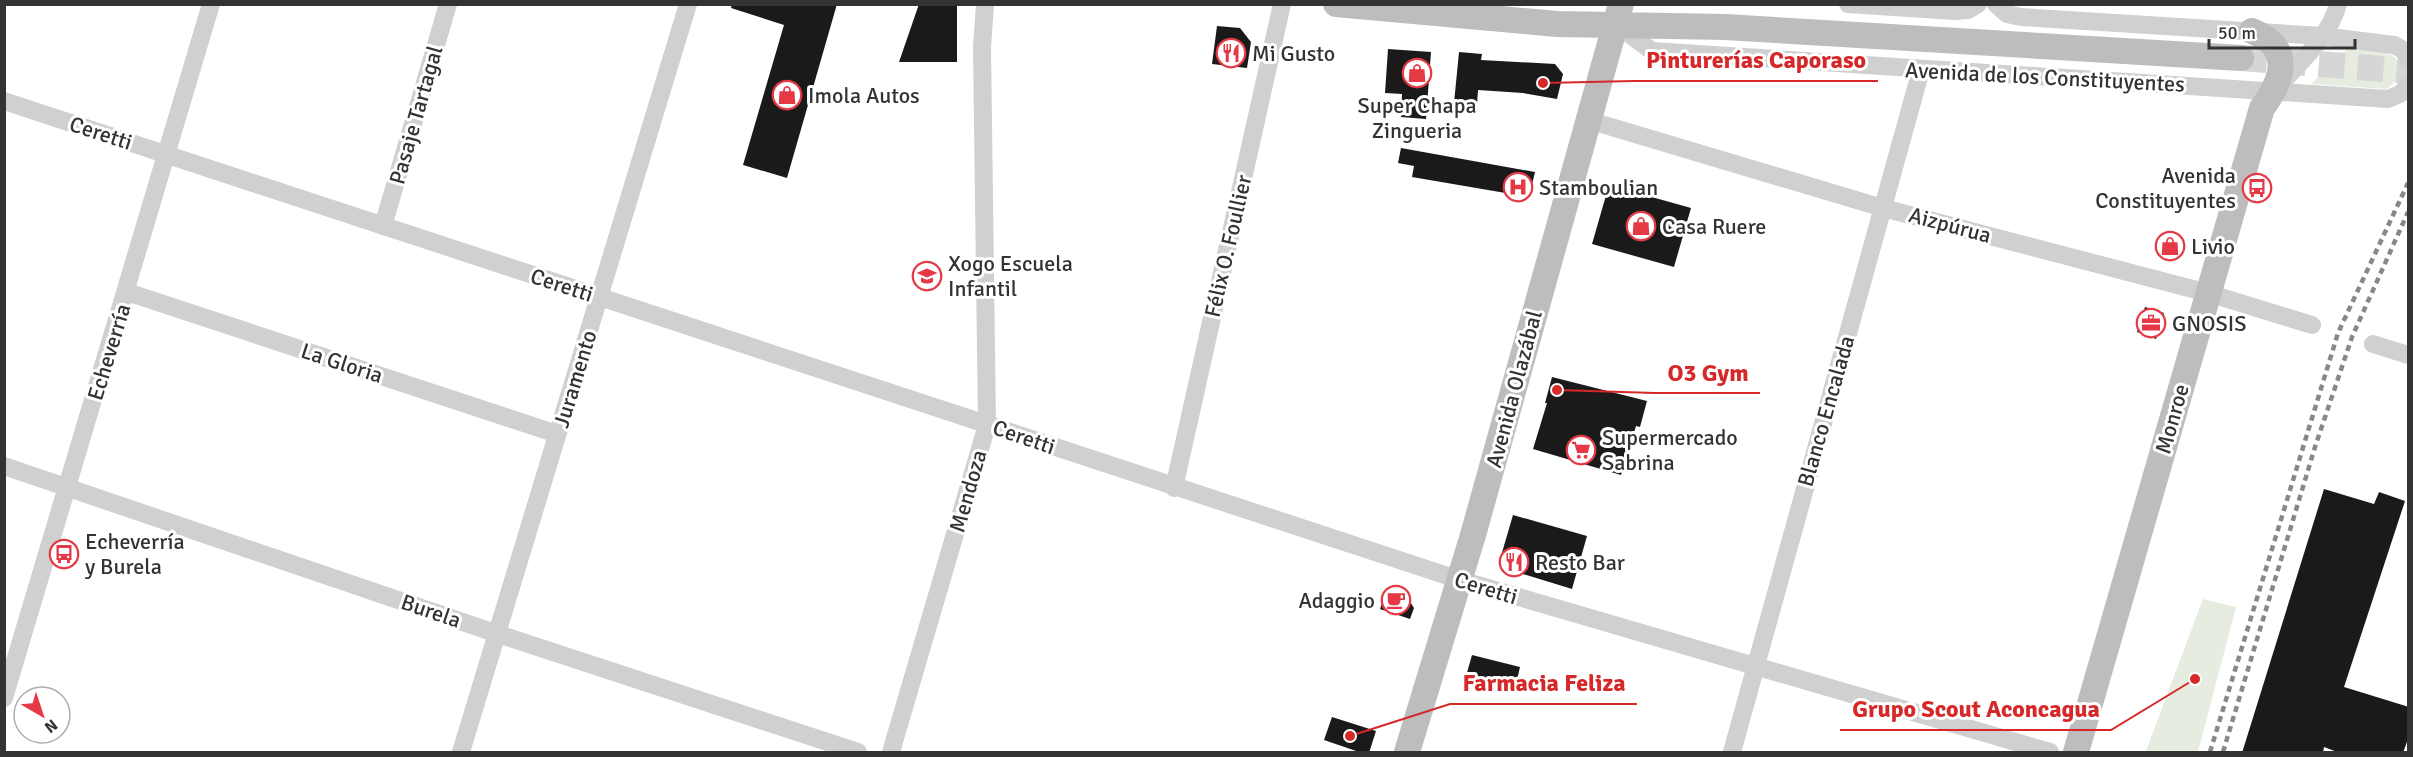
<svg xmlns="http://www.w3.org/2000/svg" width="2413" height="757" font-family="Signika,sans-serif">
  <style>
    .green { fill: #e6ecdf }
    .building { fill: #1a1a1a }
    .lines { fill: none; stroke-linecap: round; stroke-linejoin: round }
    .secondary-tunnel { stroke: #d6d6d6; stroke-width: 26; stroke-dasharray: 26 13; stroke-linecap: butt }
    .street { stroke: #d0d0d0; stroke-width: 18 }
    .secondary { stroke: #bdbdbd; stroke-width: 26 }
    .rail { stroke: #888; stroke-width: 4.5; stroke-dasharray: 6 4.5; stroke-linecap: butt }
    .labels { text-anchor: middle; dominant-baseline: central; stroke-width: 6; stroke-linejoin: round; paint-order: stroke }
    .poi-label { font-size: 22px; fill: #333; stroke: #fff; text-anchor: start }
    .street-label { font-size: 22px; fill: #333; stroke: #fff }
    .leader { fill: none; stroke: #d62828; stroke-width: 2 }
    .callout-dot { fill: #d62828; stroke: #fff; stroke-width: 2 }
    .callout-label { font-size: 24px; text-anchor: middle; font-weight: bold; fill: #d62828; stroke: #fff; stroke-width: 6; stroke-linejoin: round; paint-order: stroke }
  </style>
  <rect width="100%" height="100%" fill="#fff"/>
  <path class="green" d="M2347 49C2370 50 2388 45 2402 66V72L2398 79 2387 89 2311 84Z
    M2203 599 2236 607 2198 752 2146 751Z"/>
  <path class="building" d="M732 4H837L787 178 743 165 784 25 731 8Z
    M919 4H957V62H899Z
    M1217 26 1240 28 1251 42 1247 68 1212 64Z
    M1388 49 1431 52 1426 119 1401 117 1402 94 1385 93Z
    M1459 52 1482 54 1481 60 1555 64 1563 74 1557 99 1523 93 1478 90 1477 105 1454 103Z
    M1401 148 1535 172 1529 197 1412 177 1414 166 1398 163Z
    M1609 185 1691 208 1674 267 1592 244Z
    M2145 307 2164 313 2156 339 2137 332Z
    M1552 377 1647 401 1640 427 1636 426 1621 475 1533 449 1547 403H1545Z
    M2324 489 2374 504 2379 492 2405 501 2344 687 2409 707V736L2403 753H2340L2324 747 2323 753H2242Z
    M1513 515 1587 536 1572 589 1513 571 1501 556Z
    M1388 587 1404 592 1414 608 1410 619 1380 609Z
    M1472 655 1520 667 1515 689 1466 676Z
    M1332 717 1376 731 1369 753H1362L1324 740Z"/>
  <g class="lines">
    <path class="secondary-tunnel" d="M2241 58 2408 71"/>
    <path class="street" d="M1848 4 1955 11 1968 10 1978 4
      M1996 4 2007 14 2021 17 2322 36 2394 45 2405 51 2408 59
      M1617 25 1652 51 2388 99 2400 94 2408 86
      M2278 87C2299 62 2330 37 2338 4
      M4 101 1460 580 2050 752
      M1588 120 1883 208 2208 293 2312 325
      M383 226 448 4
      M127 292 557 434
      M2373 344 2408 355
      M4 466 498 634 858 752
      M1174 488 1282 4
      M4 698 211 4
      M461 752 688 4
      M891 752 987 425 982 47 985 4
      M1732 752 1921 70"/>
    <path class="secondary" d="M1336 4 1557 24 1725 27 2241 58
      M1407 752 1473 535 1621 4
      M2076 752 2262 108C2284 78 2293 48 2252 31"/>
    <path class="rail" d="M2210 752 2338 333 2408 183
      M2223 752 2315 447 2352 337 2408 212"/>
  </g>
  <defs>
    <g id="restaurant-ring" transform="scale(1.5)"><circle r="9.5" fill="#fff" stroke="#e63946" stroke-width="1.5"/><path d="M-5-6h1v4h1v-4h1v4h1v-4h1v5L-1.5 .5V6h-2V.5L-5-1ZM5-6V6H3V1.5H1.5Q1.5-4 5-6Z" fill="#e63946"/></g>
    <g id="shop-ring" transform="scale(1.5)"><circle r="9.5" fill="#fff" stroke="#e63946" stroke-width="1.5"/><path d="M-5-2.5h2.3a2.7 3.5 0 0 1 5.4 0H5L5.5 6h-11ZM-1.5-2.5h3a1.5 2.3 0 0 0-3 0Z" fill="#e63946"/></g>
    <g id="hospital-ring" transform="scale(1.5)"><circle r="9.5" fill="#fff" stroke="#e63946" stroke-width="1.5"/><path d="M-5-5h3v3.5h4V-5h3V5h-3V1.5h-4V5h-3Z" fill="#e63946"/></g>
    <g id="bus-ring" transform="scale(1.5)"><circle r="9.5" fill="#fff" stroke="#e63946" stroke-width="1.5"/><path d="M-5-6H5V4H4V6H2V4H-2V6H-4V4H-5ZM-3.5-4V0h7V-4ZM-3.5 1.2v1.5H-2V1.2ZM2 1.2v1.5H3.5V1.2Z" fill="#e63946"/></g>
    <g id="school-ring" transform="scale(1.5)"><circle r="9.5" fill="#fff" stroke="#e63946" stroke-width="1.5"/><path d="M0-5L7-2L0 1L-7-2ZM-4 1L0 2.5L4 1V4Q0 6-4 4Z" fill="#e63946"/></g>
    <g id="office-ring" transform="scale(1.5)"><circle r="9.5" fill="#fff" stroke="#e63946" stroke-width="1.5"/><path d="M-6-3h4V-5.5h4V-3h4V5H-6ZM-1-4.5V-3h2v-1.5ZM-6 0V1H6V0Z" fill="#e63946"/></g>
    <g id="supermarket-ring" transform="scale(1.5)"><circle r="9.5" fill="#fff" stroke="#e63946" stroke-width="1.5"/><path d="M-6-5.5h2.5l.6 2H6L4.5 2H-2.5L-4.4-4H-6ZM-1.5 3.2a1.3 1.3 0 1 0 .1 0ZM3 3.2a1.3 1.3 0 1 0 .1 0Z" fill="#e63946"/></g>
    <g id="cafe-ring" transform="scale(1.5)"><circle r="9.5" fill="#fff" stroke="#e63946" stroke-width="1.5"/><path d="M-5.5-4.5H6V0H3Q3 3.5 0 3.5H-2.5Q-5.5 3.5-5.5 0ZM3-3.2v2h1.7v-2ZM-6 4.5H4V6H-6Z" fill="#e63946"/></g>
  </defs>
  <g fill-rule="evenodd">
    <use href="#restaurant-ring" x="1231" y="53"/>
    <use href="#shop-ring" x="1417" y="73"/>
    <use href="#shop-ring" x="787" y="95"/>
    <use href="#hospital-ring" x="1518" y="187"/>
    <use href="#bus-ring" x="2257" y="188"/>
    <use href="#shop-ring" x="1641" y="226"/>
    <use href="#shop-ring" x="2170" y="246"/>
    <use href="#school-ring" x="927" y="276"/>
    <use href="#office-ring" x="2151" y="323"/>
    <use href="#supermarket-ring" x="1581" y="450"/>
    <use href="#bus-ring" x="64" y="554"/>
    <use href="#restaurant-ring" x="1514" y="562"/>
    <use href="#cafe-ring" x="1396" y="600"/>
  </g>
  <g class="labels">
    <g class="poi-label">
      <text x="1252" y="53">Mi Gusto</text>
      <text x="808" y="95">Imola Autos</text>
      <text x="1417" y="105" text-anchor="middle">Super Chapa<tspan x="1417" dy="25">Zingueria</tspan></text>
      <text x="2236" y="175" text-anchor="end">Avenida<tspan x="2236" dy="25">Constituyentes</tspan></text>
      <text x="1539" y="187">Stamboulian</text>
      <text x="1662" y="226">Casa Ruere</text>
      <text x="2191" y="246">Livio</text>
      <text x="948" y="263">Xogo Escuela<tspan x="948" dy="25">Infantil</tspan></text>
      <text x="2172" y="323">GNOSIS</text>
      <text x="1602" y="437">Supermercado<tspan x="1602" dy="25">Sabrina</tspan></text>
      <text x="85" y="541">Echeverría<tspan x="85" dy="25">y Burela</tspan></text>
      <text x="1535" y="562">Resto Bar</text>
      <text x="1375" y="600" text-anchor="end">Adaggio</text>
    </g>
    <g class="street-label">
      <text transform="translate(2045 77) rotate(3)">Avenida de los Constituyentes</text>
      <text transform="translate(416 115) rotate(-74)">Pasaje Tartagal</text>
      <text transform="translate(101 133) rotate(18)">Ceretti</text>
      <text transform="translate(1950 225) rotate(15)">Aizpúrua</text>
      <text transform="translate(1228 246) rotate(-77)">Félix O. Foullier</text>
      <text transform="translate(562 285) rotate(18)">Ceretti</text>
      <text transform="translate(109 352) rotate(-73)">Echeverría</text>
      <text transform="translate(342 363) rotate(18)">La Gloria</text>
      <text transform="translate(575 379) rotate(-73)">Juramento</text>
      <text transform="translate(1514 389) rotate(-75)">Avenida Olazábal</text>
      <text transform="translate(1826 411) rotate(-74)">Blanco Encalada</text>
      <text transform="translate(2172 419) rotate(-74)">Monroe</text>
      <text transform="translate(1024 437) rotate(19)">Ceretti</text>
      <text transform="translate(968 491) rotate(-74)">Mendoza</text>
      <text transform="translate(1486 588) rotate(17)">Ceretti</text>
      <text transform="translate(431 611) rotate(19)">Burela</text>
    </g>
  </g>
  <path class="leader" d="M1543 83L1634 81H1878M1557 390L1655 393H1760M1350 736L1450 704H1637M2195 679L2111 730H1840"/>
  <g class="callout-dot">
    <circle cx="1543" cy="83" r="6"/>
    <circle cx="1557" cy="390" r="6"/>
    <circle cx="1350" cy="736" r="6"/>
    <circle cx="2195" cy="679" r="6"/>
  </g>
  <g class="callout-label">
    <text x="1756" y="68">Pinturerías Caporaso</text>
    <text x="1708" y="381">O3 Gym</text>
    <text x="1544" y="691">Farmacia Feliza</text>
    <text x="1976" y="717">Grupo Scout Aconcagua</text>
  </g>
  <rect width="2413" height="757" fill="none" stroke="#333333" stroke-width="12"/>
  <g transform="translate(42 715) rotate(141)"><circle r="28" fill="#ffffff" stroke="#adadad" stroke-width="1.5"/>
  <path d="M0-4.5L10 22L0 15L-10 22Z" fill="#e63946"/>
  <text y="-9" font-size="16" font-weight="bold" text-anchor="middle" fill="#333333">N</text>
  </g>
  <path d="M2209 39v9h146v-9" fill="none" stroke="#333333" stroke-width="3"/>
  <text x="2218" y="39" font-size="18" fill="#333333" stroke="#ffffff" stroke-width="4.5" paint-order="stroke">50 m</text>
</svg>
